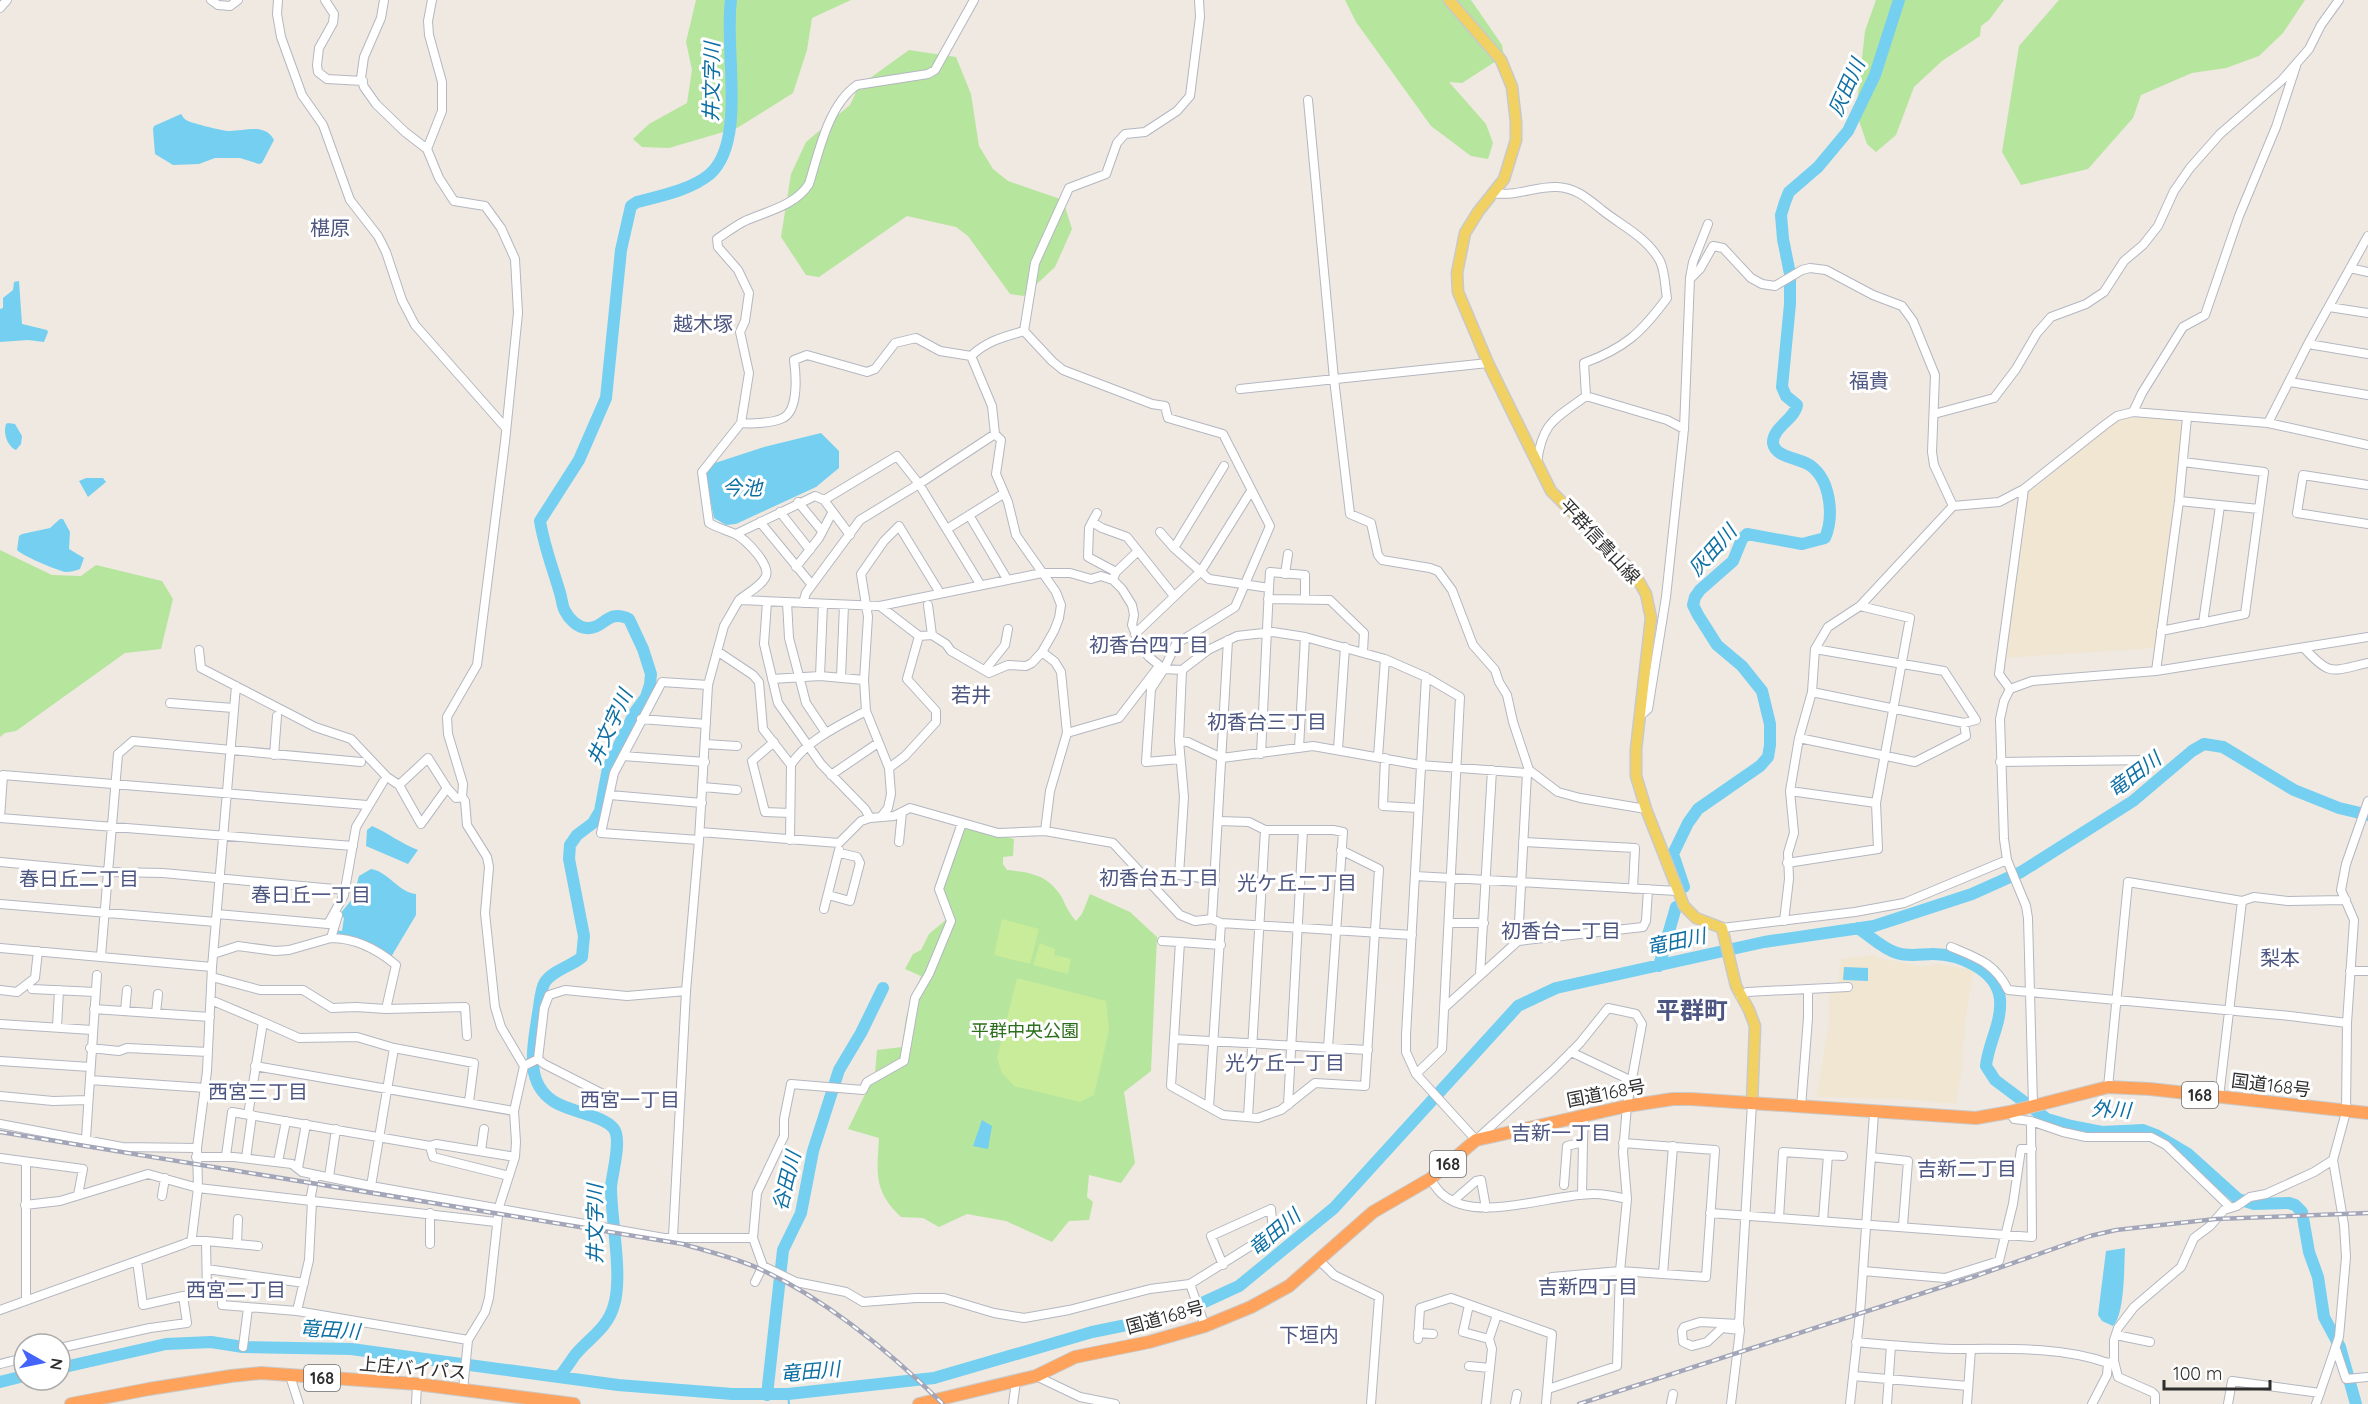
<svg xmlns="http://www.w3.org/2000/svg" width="2368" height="1404" font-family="Quicksand,'Noto Sans JP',sans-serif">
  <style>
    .education { fill: #f0e6d1 }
    .green { fill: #b6e59e }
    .pitch { fill: #c9ec9a }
    .water { fill: #75cff0 }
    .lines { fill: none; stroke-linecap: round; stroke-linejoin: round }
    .stream { stroke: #75cff0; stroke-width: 2 }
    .river { stroke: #75cff0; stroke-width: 12 }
    .minor-casing { stroke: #b4b7c1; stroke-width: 10 }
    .major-casing { stroke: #c9c9c9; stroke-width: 13 }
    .highway-casing { stroke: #c9c9c9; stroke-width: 14 }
    .minor { stroke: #fff; stroke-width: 8 }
    .major { stroke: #f2d163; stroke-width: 10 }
    .highway { stroke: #ffa35c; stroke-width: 12 }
    .rail-casing { stroke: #a3a6b8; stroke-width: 4.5 }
    .rail { stroke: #fff; stroke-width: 2; stroke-dasharray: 7; stroke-linecap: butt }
    .labels { text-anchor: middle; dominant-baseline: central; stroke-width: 6; stroke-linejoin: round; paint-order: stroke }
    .shield { fill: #fff; stroke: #6d6d6d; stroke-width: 1.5 }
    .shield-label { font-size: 16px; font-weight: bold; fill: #2e2e2e }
    .street-label { font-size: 18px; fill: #2e2e2e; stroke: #fff }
    .park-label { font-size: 18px; fill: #2c6e1b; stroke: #fff }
    .water-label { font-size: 20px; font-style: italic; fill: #0d6fa3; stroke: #fff }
    .neighbourhood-label { font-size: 20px; fill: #4d5680; stroke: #fff }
    .district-label { font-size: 24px; font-weight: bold; fill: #4d5680; stroke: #fff }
  </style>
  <rect width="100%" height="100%" fill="#efe9e1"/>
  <path class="education" d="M2120 418 2173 419 2180 423 2182 431 2164 587 2154 648 2003 658 2026 495Z
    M1875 955 1878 958 1922 966 1937 964 1973 970 1964 1030 1965 1032 1961 1060 1963 1061 1956 1104 1902 1099 1816 1097 1829 1025V984L1838 983 1841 959Z"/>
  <path class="green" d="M696 0H851L812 18 807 50 793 93 737 128 669 148 642 147 633 139 649 124 687 103 692 70 686 42Z
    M1345 0H1471L1502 45 1504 56 1462 83 1449 82 1486 124 1493 143 1488 159 1471 156 1431 126 1356 22Z
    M1876 0H2004L1989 20 1981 26 1980 36 1942 61 1914 87 1896 135 1876 152 1867 144 1856 112 1865 31Z
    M2059 0H2305L2283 33 2259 56 2226 68 2192 73 2141 95 2133 118 2088 169 2021 185 2002 152 2019 46Z
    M909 50 956 57 971 94 979 146 993 169 1008 181 1063 200 1072 229 1055 267 1024 296 1010 294 968 236 956 227 907 216 819 277 806 275 781 237 791 174 806 142 850 105 859 86Z
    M0 550 52 575 81 576 96 565 162 581 173 599 161 649 125 653 16 731 5 733 0 737Z
    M964 827 1014 839 1013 856 1003 857V864L1007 870C1030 872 1048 875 1061 896 1066 906 1069 913 1076 921L1082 914 1090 894 1130 912 1157 937 1151 1071 1124 1092 1135 1163 1121 1183 1089 1175 1087 1197 1093 1202 1089 1220 1069 1221 1052 1242 1006 1221 967 1214 939 1227 923 1218 901 1217C873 1191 877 1172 879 1138L848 1129 875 1074 877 1050 902 1047 906 1017 921 976 905 969 913 954 921 950 929 934 948 918 937 895 941 888Z"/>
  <path class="pitch" d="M1002 919 1039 929 1030 964 994 955Z
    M1040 943 1055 949 1054 955 1071 959 1068 974 1033 965Z
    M1017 978 1106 1001 1109 1030 1094 1095 1080 1102 1014 1086 1002 1073 997 1058Z"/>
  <path class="water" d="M181 114C183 117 184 119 188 121 192 123 226 132 230 131 246 131 265 123 274 140L262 163 259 164 240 158H215L199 164 173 165 155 154 153 129 154 126Z
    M19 281 22 324 47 330 48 332 44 342 28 340 0 342V309L3 308V298L13 290 14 282Z
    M8 423 15 424 22 436 21 444 16 450C7 446 3 433 6 424Z
    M821 433 839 451V468L816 487 736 524 726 525 714 518 705 475 712 464 764 447Z
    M86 478H103L106 482 88 497 79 481Z
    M60 519H63L70 532 69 549 84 558 80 569C75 571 71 572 66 572 58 571 21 555 17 550L19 536 22 534 50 528Z
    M372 826C388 833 402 844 418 850L408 864 366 846 367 830Z
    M371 869C389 872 398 892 416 894V915L391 957 335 935V930L342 931 344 918 340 914 353 898 359 876Z
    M1844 967 1868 968V981L1843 980Z
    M982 1120 992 1126 988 1149 973 1146Z
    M2125 1248C2124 1266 2125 1314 2113 1326L2102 1321 2098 1315 2106 1251Z"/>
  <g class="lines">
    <path class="stream" d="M788 1394 789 1404"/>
    <path class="river" d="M1684 887 1673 854 1688 823 1698 809 1760 766 1768 757 1770 745V724L1762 691 1742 666 1717 645 1698 615 1693 605 1695 597 1700 590 1733 561 1742 539 1747 534 1802 544 1825 538C1834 517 1831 481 1811 466 1801 458 1775 458 1773 443 1772 428 1795 419 1797 405L1786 396 1782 387 1790 304V274L1783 239 1781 215 1785 202 1789 192 1818 167 1848 131 1875 75 1899 0
      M1858 928C1870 936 1883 949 1897 953 1909 957 1921 954 1933 954 1959 954 1997 970 2000 999 2002 1023 1988 1044 1986 1066L1995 1080 2047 1119 2071 1126 2102 1132 2143 1130 2156 1135 2188 1154 2238 1199 2254 1204 2289 1203 2295 1205 2302 1212 2309 1252 2318 1277 2324 1317 2340 1347 2356 1404
      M1659 966 1676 907
      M60 1368 166 1344 211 1342 243 1347 351 1349 618 1385 732 1394H788L934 1378 1092 1332 1176 1315 1239 1286 1334 1208 1518 1006 1556 988 1764 942 1874 926 1972 894 2021 872 2133 801 2192 751 2204 744 2223 747 2294 790 2339 808 2368 815
      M559 1377C565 1370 570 1362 575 1355 589 1338 608 1328 614 1305 623 1276 611 1220 611 1187 612 1174 622 1140 614 1129 604 1115 569 1112 553 1101 523 1081 534 1043 538 1013 540 1004 540 990 545 982 553 970 572 966 582 957L584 936 569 859 570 845 577 835 593 823 600 811 608 768 635 712 646 697 650 685 651 674 643 649 629 619C607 608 604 630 586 628 577 627 569 619 565 611 562 606 562 599 560 593 553 569 544 546 540 521L579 460 606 398 621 250 631 206 637 202C660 196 691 190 710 174 747 141 724 48 731 0
      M0 1382 24 1376
      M767 1395 783 1250 801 1213 813 1151 839 1070 861 1033 883 988"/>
    <g class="minor-casing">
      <path id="minor" d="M211 0 218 5 230 6 238 0
        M278 0 277 14 281 37 302 95 323 125 350 200 378 236 386 252 402 300 415 325 505 427
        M325 0 334 14 333 23 319 48 317 65 318 72 327 79 363 81
        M384 0 381 18 364 57 361 78 364 87 376 104 405 132 427 149 439 178 454 201 485 206 501 228 515 259 518 313 505 442 477 665 447 717 448 734 463 784 462 797 465 801 467 825 487 857 489 867 485 913 495 1007 501 1027 524 1066
        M0 8 7 0
        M1308 100 1334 379 1350 514 1371 523 1378 555 1382 560 1430 568 1438 571 1452 590 1473 645 1495 670 1499 682 1507 695 1513 722 1529 770 1558 792 1580 798 1646 809
        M427 149 442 111V82L429 35 428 21 432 0
        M1493 193C1515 197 1536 186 1557 187 1576 188 1587 198 1602 210 1622 226 1647 237 1660 261 1665 271 1665 287 1667 298 1641 333 1625 348 1584 363L1586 396
        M2350 268 2368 272
        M1691 278 1700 269 1713 246 1723 248 1751 278 1762 284 1775 286 1802 270 1810 268 1826 270 1873 295 1902 306 1913 321 1935 375 1932 452 1934 465 1953 506
        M2329 307 2368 313
        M1024 331 1052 361 1063 370 1152 404 1165 406 1168 418 1223 434 1270 526 1235 607 1176 644 1164 669 1151 689 1146 762 1180 759
        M1024 331 1035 263 1069 188 1106 174 1117 143 1125 134 1145 132 1177 111 1190 96 1200 17 1199 0
        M2308 344 2368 354
        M971 356C987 341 1003 337 1024 331
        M2290 382 2368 395
        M1240 389 1488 363
        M1586 396 1667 420 1684 429
        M2133 412 2142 393 2183 327 2205 315 2239 216 2276 127 2296 66
        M1934 414 1994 398 2016 369 2037 333 2051 317 2086 304 2104 292 2124 261 2143 245 2158 226 2174 191 2190 168 2220 134 2282 80 2309 49 2321 25 2339 0
        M741 423C751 424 774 423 783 418 799 410 796 374 794 360L807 355 867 372 875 369 895 343 916 338 940 351 971 356
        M2268 423 2308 344 2368 236
        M1537 463C1542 422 1555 419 1586 396
        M2368 485 2303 475 2297 513 2368 524
        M824 500 897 456 919 484 980 584
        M2179 501 2259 509
        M798 502 822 531
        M780 512 810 550
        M969 515 1007 579
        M760 522 812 585
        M1092 522 1097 513
        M947 529 1003 494
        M1160 532 1174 548 1209 579 1269 588 1261 754
        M736 534 815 496 824 500 850 535
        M1174 548 1224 466
        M796 567 819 538 832 513
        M1116 572 1088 557 1089 528 1092 522 1102 528 1127 537 1174 596
        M1285 574 1288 554
        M1114 577 1116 572 1138 551
        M1269 588 1270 572 1305 575V599
        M1268 599 1330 600 1364 633 1363 652
        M739 600C747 593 760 587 765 578 773 567 746 539 735 534 726 530 718 528 709 523L702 472 741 423 749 373 740 332 745 321 749 293 738 270 718 247 717 239C726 233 735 226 745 221 767 211 795 206 809 184 819 152 828 105 857 85L928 74 935 70 974 0
        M767 602 764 644 778 703 821 764 865 809 870 818
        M787 602 789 638 806 703 826 733
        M803 603 806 593 860 520 919 484 995 434
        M928 605 932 635
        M880 606 919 636 932 635 946 644 951 651 989 673 1008 665 1026 666 1032 663 1042 652 1054 631 1059 618 1061 605 1056 592 1016 535 1008 502 996 474 1001 440 995 434 992 406 971 356
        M2203 623 2220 506
        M2161 631 2245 614 2264 472 2183 462
        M1135 634 1201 571 1251 491
        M2304 648C2331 677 2331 671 2368 663
        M199 650 201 668 315 727 351 739 387 777 399 785 421 824 447 788 456 798 462 797
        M717 651 753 675 759 682 763 729 791 765
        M1042 652 1055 662 1061 672 1067 733 1050 791 1045 831
        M985 670 1005 645 1008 629
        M1182 670 1179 741 1188 742 1222 758 1313 746 1420 765 1527 773
        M2156 671 2179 501 2187 417
        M820 676 823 604
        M841 677 844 605
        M1426 677 1406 1035V1052L1416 1074 1476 1140 1553 1070 1580 1043 1608 1008 1636 1014 1642 1024 1627 1106 1623 1152 1627 1199 1620 1271 1617 1366 1548 1389
        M772 679 820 676 864 680
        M2010 689 1999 674 2024 489
        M1812 692 1964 723 1976 720 1944 671 1815 649
        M170 703 233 708
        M1640 716 1648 709 1666 597 1684 429 1690 278 1693 262 1708 224
        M641 719 706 724
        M1067 733 1119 718 1159 666
        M1799 738 1915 762 1966 736 1964 723
        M1179 741 1184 797 1179 875 1215 880
        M774 742 752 761 765 812 790 813
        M705 744 737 746
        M1299 748 1305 637
        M1338 749 1345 647
        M274 755 277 716
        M623 756 705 762
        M1378 757 1385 659
        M1385 758 1383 806 1418 808
        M2000 762 2153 760
        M889 768 905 756 936 722V711L907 679 919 636
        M831 775 878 743
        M399 785 428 758 447 788
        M703 787 737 790
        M1790 791 1876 803
        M610 795 702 803
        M881 817 888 808 891 794 889 768 866 711 864 680 868 617 861 574 884 541 899 526 940 593
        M0 818 3 775 367 805
        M0 818 353 846
        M1219 821 1249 822 1265 830H1333L1343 832 1328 1048
        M700 832 839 843 861 821 870 818 894 816 910 808 998 833 1045 831 1113 843 1180 915 1195 921 1212 919 1221 923 1412 935
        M699 840 601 833 614 773 662 682 708 685
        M790 840 791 765C805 741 842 724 866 711
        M899 842 902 812
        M1523 842 1635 848 1633 889
        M0 862 108 872 163 873 345 890
        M1787 863 1878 849 1876 803 1910 618 1860 606
        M1415 876 1677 891
        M828 895 850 901 860 863 857 857 840 853
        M0 904 216 922
        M824 909 839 850
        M217 914 328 924 344 895 356 827 383 782
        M1212 919 1228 640
        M1784 921 1789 879 1788 853 1794 833 1790 791 1799 738 1812 692 1815 649 1828 627 1860 606 1953 506 1999 502 2024 489 2106 424 2117 416 2133 412 2268 423 2368 445
        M1449 923H1484
        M1722 928 1855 912 1904 903 2007 860
        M331 938 338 915
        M1162 941 1180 942
        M1518 941 1527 773 1529 770
        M1221 945 1180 942 1171 1086 1223 1115 1258 1118 1281 1110 1315 1083 1365 1086 1379 869 1341 850
        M1951 947C1977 958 1995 963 2008 990L2290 1016 2347 1023
        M0 948 212 967
        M101 956 118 754 133 741 361 762
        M2350 971H2368
        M1480 975 1492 770
        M212 977 260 990H303L332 1008 356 1007 386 1009 396 965C378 950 355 938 331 938L289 950 275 951 238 946 213 954
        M32 989 95 992
        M0 990 17 992 35 978 38 951
        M1740 996 1747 992 1848 987
        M211 1000 263 1022 248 1115
        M1444 1008 1518 941 1643 927 1646 921 1648 889
        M94 1009 210 1017
        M386 1009 465 1007 467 1036
        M125 1011 127 990
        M156 1013 158 994
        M263 1022 299 1038 357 1037 394 1048 474 1063 469 1102
        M0 1024 92 1030
        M57 1027 59 990
        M1174 1039 1368 1050
        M90 1048 119 1051 127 1048 208 1052
        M1571 1052 1632 1081
        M538 1059 544 1008 549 995 565 990 627 996 686 991
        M0 1061 90 1067
        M255 1066 514 1111
        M90 1080 206 1088
        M2108 1087 2128 882 2242 901 2254 897 2288 901 2346 900
        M0 1096 53 1101 88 1100
        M2219 1097 2242 901
        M1288 1105 1303 830
        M2033 1105 2028 918 2026 906 2007 860 2004 839 2000 719 2004 701 2010 689 2032 681 2156 671 2368 637
        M1209 1107 1221 923
        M1801 1107 1808 1018V989
        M1248 1117 1265 830
        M2031 1121 2063 1132 2086 1137H2151L2166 1145 2230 1207
        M0 1124 122 1147 197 1148
        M86 1138 97 975
        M430 1146 433 1157 509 1176
        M481 1151 484 1129
        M226 1156 232 1112 430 1146 436 1144 515 1157
        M196 1157H234L292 1164 302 1172 371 1186 664 1238H753L763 1266 796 1282 846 1292 863 1302 916 1298H944L994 1313 1024 1318 1069 1310 1150 1289 1190 1284 1273 1232 1271 1209 1211 1236 1223 1265
        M1871 1157 1908 1161 1903 1225
        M0 1158 83 1169 78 1195
        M246 1158 252 1115
        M278 1162 286 1121
        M298 1168 306 1124
        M329 1177 336 1129
        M1430 1179C1434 1184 1437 1190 1442 1194 1476 1225 1553 1193 1595 1194 1606 1194 1617 1197 1627 1199
        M1564 1185 1567 1146 1583 1142 1584 1115
        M371 1186 394 1048
        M1582 1195 1583 1142
        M162 1196 165 1178
        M310 1201 315 1175
        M1453 1201 1476 1181 1481 1180 1486 1208
        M25 1205 60 1201 148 1174 198 1188 496 1222
        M1710 1213 2032 1237 2031 1121 2014 1119 2010 1112
        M1779 1218 1783 1152 1843 1156
        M1823 1221 1828 1155
        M673 1237 686 991 699 840 708 685 724 626 739 600 880 606 1042 573H1070L1091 579 1101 576 1113 580 1122 589 1132 605 1134 615 1132 625 1140 645 1149 657 1164 669 1182 670 1208 650 1237 636 1273 632 1305 637 1385 659 1426 677 1460 697 1442 1049 1416 1074
        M753 1238 757 1193 784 1136V1119L791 1084 863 1090 867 1082 904 1061 915 998 929 974 951 921 939 889 962 823
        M191 1241H206L207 1294 222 1293V1305L297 1311 468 1340
        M206 1241 258 1246
        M237 1243 238 1219
        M430 1244V1213
        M1319 1260 1334 1275 1379 1297 1371 1404
        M137 1261 143 1305 183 1296 207 1294
        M207 1269 304 1283
        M1863 1271 1945 1278 1999 1261 2013 1204 2021 1149H2032
        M1663 1274 1673 1146
        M1552 1277 1620 1271 1706 1277 1715 1150 1623 1143
        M755 1282 763 1266
        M1190 1284 1205 1326
        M26 1299V1162
        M1469 1305 1463 1332 1489 1339
        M0 1310 184 1244 191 1241 192 1237 198 1188 197 1148 207 1071 212 967 236 686
        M297 1311 309 1260 312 1201
        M1739 1324 1700 1322 1684 1327 1682 1331 1683 1342 1692 1346 1707 1342 1722 1328 1740 1330
        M1418 1333 1433 1334
        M2116 1335 2150 1342
        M1418 1339 1420 1308 1451 1298 1552 1334 1546 1404
        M1856 1342C1888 1345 1921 1348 1953 1349 2003 1349 2060 1346 2108 1363
        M243 1347 248 1308
        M60 1348 150 1328 187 1323 183 1296
        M2336 1349 2346 1379 2368 1377
        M2114 1361 2118 1377 2152 1392 2155 1395V1404
        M2108 1363 2114 1361V1340L2118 1328 2134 1307 2181 1267 2194 1238 2210 1226 2224 1210 2237 1206 2250 1197 2266 1194 2314 1172 2333 1160
        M0 1364 24 1358
        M1469 1366 1490 1368
        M290 1376 299 1404
        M1036 1376 1080 1397 1115 1404
        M1853 1376 1968 1386
        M463 1390 468 1340 485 1312 489 1298 499 1207 515 1157 516 1142 514 1111 524 1066 538 1059 544 1064 605 1095
        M416 1404 417 1384
        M1013 1404 1016 1381
        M1486 1404 1492 1349 1489 1339 1497 1315
        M1515 1404 1517 1394
        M1671 1404 1673 1394
        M1731 1404 1740 1330 1739 1324 1752 1103
        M1850 1404 1860 1313 1874 1113
        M1887 1404 1891 1345
        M1967 1404 1971 1349
        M2092 1404 2107 1375 2108 1363
        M2228 1404 2232 1381 2320 1393
        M2316 1404 2339 1337 2346 1257 2344 1225 2333 1160 2346 1112 2347 1023 2354 920 2341 890 2346 864 2368 801"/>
    </g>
    <g class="major-casing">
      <path id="major" d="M1449 0 1501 60 1512 87 1516 122V140L1504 179 1478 212 1465 233 1457 273 1458 292 1488 363 1551 491 1634 573 1646 594 1651 618 1636 749V776L1646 809 1684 906 1696 918 1722 928 1736 986 1749 1010 1755 1026 1752 1103"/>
    </g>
    <g class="highway-casing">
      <path id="highway" d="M71 1404 149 1389 231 1376 261 1373 417 1384 574 1404
        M919 1404 1036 1376 1075 1357 1149 1342 1205 1326 1251 1307 1289 1286 1373 1212 1430 1179 1476 1140 1627 1106 1673 1099H1691L1976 1118 2010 1112 2108 1087 2150 1089 2368 1113"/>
    </g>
    <use href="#minor" class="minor"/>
    <use href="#major" class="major"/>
    <use href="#highway" class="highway"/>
    <g class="rail-casing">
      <path id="rail" d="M0 1132 683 1244C709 1252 737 1258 762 1270 827 1300 892 1354 943 1404
        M1579 1404 1976 1276 2090 1236 2116 1230 2216 1219 2368 1213"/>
    </g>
    <use href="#rail" class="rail"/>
  </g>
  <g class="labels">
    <g class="shield">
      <rect x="2182" y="1082" width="36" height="26" rx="4.5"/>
      <rect x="1430" y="1151" width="36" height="26" rx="4.5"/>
      <rect x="304" y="1365" width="36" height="26" rx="4.5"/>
    </g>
    <g class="shield-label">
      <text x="2200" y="1095">168</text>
      <text x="1448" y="1164">168</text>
      <text x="322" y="1378">168</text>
    </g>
    <g class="street-label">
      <text transform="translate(1600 541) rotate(47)">平群信貴山線</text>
      <text transform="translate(2271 1085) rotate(7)">国道168号</text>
      <text transform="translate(1606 1093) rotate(-11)">国道168号</text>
      <text transform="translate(1165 1317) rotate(-15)">国道168号</text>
      <text transform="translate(413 1368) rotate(5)">上庄バイパス</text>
    </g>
    <g class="park-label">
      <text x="1025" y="1030">平群中央公園</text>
    </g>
    <g class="water-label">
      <text transform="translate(711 82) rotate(-89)">井文字川</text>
      <text transform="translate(1846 87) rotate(-66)">灰田川</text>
      <text x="742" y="487">今池</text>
      <text transform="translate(1712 550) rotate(-48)">灰田川</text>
      <text transform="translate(609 727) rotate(-65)">井文字川</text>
      <text transform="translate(2134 774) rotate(-37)">竜田川</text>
      <text transform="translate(1676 941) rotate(-12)">竜田川</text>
      <text transform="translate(2111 1109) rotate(3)">外川</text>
      <text transform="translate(786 1181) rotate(-76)">谷田川</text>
      <text transform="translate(594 1224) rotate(-90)">井文字川</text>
      <text transform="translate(1274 1232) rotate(-40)">竜田川</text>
      <text transform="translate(330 1329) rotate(4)">竜田川</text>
      <text transform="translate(810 1371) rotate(-5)">竜田川</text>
    </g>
    <g class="neighbourhood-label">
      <text x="330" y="227">椹原</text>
      <text x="703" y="323">越木塚</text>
      <text x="1869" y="380">福貴</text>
      <text x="1149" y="644">初香台四丁目</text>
      <text x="971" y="694">若井</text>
      <text x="1267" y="721">初香台三丁目</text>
      <text x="1159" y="877">初香台五丁目</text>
      <text x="79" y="878">春日丘二丁目</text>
      <text x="1297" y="882">光ケ丘二丁目</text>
      <text x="311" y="894">春日丘一丁目</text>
      <text x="1561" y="930">初香台一丁目</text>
      <text x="2280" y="957">梨本</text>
      <text x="1285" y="1062">光ケ丘一丁目</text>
      <text x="258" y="1091">西宮三丁目</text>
      <text x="630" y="1099">西宮一丁目</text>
      <text x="1561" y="1132">吉新一丁目</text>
      <text x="1967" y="1168">吉新二丁目</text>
      <text x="1588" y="1286">吉新四丁目</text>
      <text x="236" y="1289">西宮二丁目</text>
      <text x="1309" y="1334">下垣内</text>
    </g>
    <g class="district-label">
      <text x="1692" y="1010">平群町</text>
    </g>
  </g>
  <g transform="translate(42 1362) rotate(99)"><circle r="28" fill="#ffffff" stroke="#ababab" stroke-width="1.5"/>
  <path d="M0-4.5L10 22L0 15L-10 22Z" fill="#4264fb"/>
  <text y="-9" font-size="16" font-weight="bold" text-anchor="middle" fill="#2e2e2e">N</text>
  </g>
  <path d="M2164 1380v9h106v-9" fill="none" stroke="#2e2e2e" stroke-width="3"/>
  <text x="2173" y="1380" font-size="18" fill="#2e2e2e" stroke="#ffffff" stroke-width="4.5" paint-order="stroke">100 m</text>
</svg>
